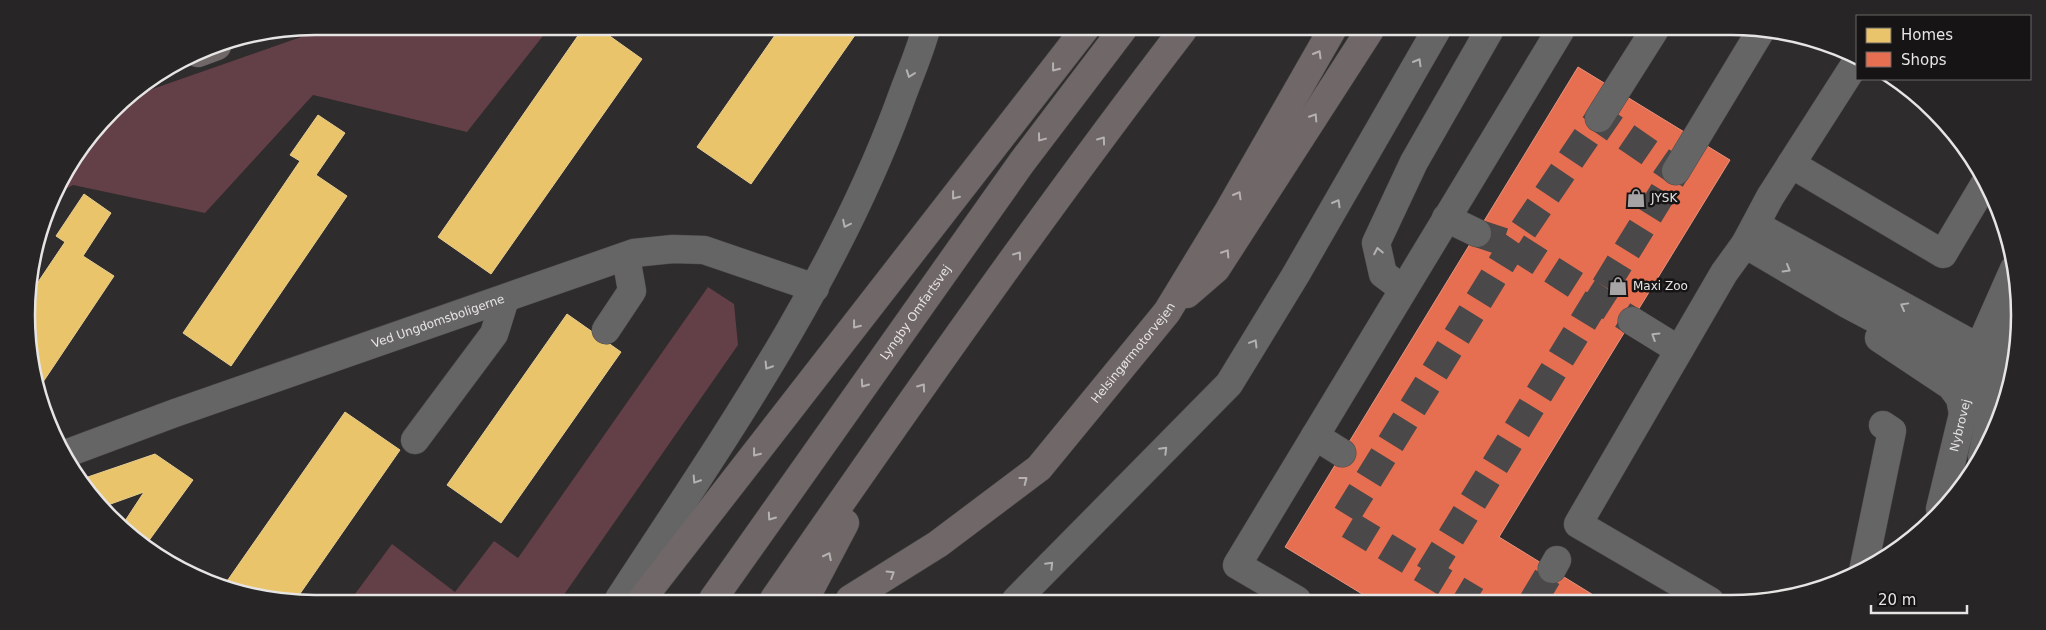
<svg xmlns="http://www.w3.org/2000/svg" width="2046" height="630" font-family="'DejaVu Sans',sans-serif">
  <style>
    .green { fill: #633f47 }
    .homes { fill: #e9c46a; stroke: #e8ce8f }
    .shops { fill: #e76f51; stroke: #e7927d }
    .lines { fill: none; stroke-linecap: round; stroke-linejoin: round }
    .minor-tunnel { stroke: #4a4848; stroke-width: 28; stroke-dasharray: 28 14; stroke-linecap: butt }
    .minor-casing { stroke: #4d4a4a; stroke-width: 29 }
    .highway-casing { stroke: #4d4a4a; stroke-width: 29 }
    .minor { stroke: #666565; stroke-width: 28 }
    .highway { stroke: #6f6768; stroke-width: 28 }
    .oneway { stroke: #b7b2b2 }
    .oneway2 { stroke: #b3b1b1 }
    .labels { text-anchor: middle; dominant-baseline: central; stroke-width: 5; stroke-linejoin: round; paint-order: stroke }
    .poi-label { font-size: 12px; fill: #e7e4e4; stroke: #161414; text-anchor: start }
    .street-label { font-size: 12px; fill: #e7e4e4; stroke: #161414 }
    .rim { fill: none; stroke: #e7e4e4; stroke-width: 2.5 }
  </style>
  <rect width="100%" height="100%" fill="#2e2c2c"/>
  <path class="green" d="M332 26 550 27 467 132 313 95 205 213 73 185 53 196 56 187 124 99Z
    M708 287 734 304 738 345 561 599 352 598 392 544 455 592 494 541 518 558Z"/>
  <path class="homes" d="M584 27H597L642 59 491 274 438 237Z
    M780 28H860L751 184 697 147Z
    M318 115 345 133 316 175 347 196 231 366 183 333 300 161 290 155Z
    M84 194 111 213 83 256 114 276 37 391 30 294 65 242 56 236Z
    M567 314 621 352 501 523 447 485Z
    M345 412 400 450 297 598H258L226 585 225 584Z
    M155 454 193 480 145 546 123 524 144 492 105 506 79 480Z"/>
  <path class="shops" d="M1578 67 1730 160 1499 537 1603 601 1372 600 1285 547Z"/>
  <g class="lines">
    <path class="minor-tunnel" d="M1477 233 1513 245 1632 321
      M1429 573 1676 171 1599 118 1513 245 1343 521 1476 601
      M1533 601 1552 569"/>
    <g class="minor-casing">
      <g id="minor">
        <path d="M1599 118 1654 31"/>
        <path d="M1791 164 1943 254 1984 185"/>
        <path d="M1676 171 1760 32"/>
        <path d="M1446 218 1477 233"/>
        <path d="M1756 225 1979 348C1985 353 1992 358 1994 365 1999 383 1986 437 1982 457"/>
        <path d="M1745 244 1847 304 1974 371 1996 381 2010 379"/>
        <path d="M1403 289 1383 274 1376 243 1414 162 1489 31"/>
        <path d="M1632 321 1679 350"/>
        <path d="M606 330 632 291 626 257"/>
        <path d="M1879 338 1951 386 1960 398 1963 414"/>
        <path d="M2014 353 2009 346 2005 335 2014 315"/>
        <path d="M1315 436 1342 453"/>
        <path d="M415 440 494 334 505 299"/>
        <path id="s1" d="M65 454 175 413 634 253 673 249 704 250 815 288"/>
        <path id="s2" d="M1940 509 1979 348 2014 269"/>
        <path d="M1552 569 1557 560"/>
        <path d="M1863 571 1892 431 1883 425"/>
        <path d="M619 599C722 441 832 284 898 107 907 81 919 55 926 29"/>
        <path d="M1016 600 1229 384 1295 276 1436 31"/>
        <path d="M1297 600 1237 565 1560 31"/>
        <path d="M1710 601 1578 524 1724 273 1745 244 1770 197 1857 61"/>
      </g>
    </g>
    <g class="highway-casing">
      <g id="highway">
        <path d="M198 53 217 46"/>
        <path d="M1187 294 1216 269 1370 30"/>
        <path d="M642 599 1085 29"/>
        <path id="s3" d="M713 599 1022 162 1123 29"/>
        <path d="M774 599C907 407 1041 215 1183 30"/>
        <path d="M805 599 845 523"/>
        <path id="s4" d="M850 599 938 544 1039 468 1167 312 1229 210 1332 30"/>
      </g>
    </g>
    <use href="#minor" class="minor"/>
    <use href="#highway" class="highway"/>
  </g>
  <defs><path id="oneway-chevron" d="M-2-3.5L2.5 0L-2 3.5" fill="none" stroke-width="1.6" stroke-linecap="round" stroke-linejoin="round" transform="scale(1.25)"/></defs>
  <g class="oneway">
    <use href="#oneway-chevron" transform="translate(1318 54) rotate(-60)"/>
    <use href="#oneway-chevron" transform="translate(1055 68) rotate(128)"/>
    <use href="#oneway-chevron" transform="translate(1314 117) rotate(-57)"/>
    <use href="#oneway-chevron" transform="translate(1041 138) rotate(127)"/>
    <use href="#oneway-chevron" transform="translate(1102 140) rotate(-54)"/>
    <use href="#oneway-chevron" transform="translate(1238 195) rotate(-60)"/>
    <use href="#oneway-chevron" transform="translate(955 196) rotate(128)"/>
    <use href="#oneway-chevron" transform="translate(1226 253) rotate(-57)"/>
    <use href="#oneway-chevron" transform="translate(1018 255) rotate(-54)"/>
    <use href="#oneway-chevron" transform="translate(856 325) rotate(128)"/>
    <use href="#oneway-chevron" transform="translate(864 384) rotate(125)"/>
    <use href="#oneway-chevron" transform="translate(922 387) rotate(-54)"/>
    <use href="#oneway-chevron" transform="translate(756 453) rotate(128)"/>
    <use href="#oneway-chevron" transform="translate(1024 480) rotate(-37)"/>
    <use href="#oneway-chevron" transform="translate(771 517) rotate(125)"/>
    <use href="#oneway-chevron" transform="translate(828 556) rotate(-63)"/>
    <use href="#oneway-chevron" transform="translate(891 574) rotate(-32)"/>
  </g>
  <g class="oneway2">
    <use href="#oneway-chevron" transform="translate(1418 62) rotate(-60)"/>
    <use href="#oneway-chevron" transform="translate(910 74) rotate(110)"/>
    <use href="#oneway-chevron" transform="translate(1337 203) rotate(-60)"/>
    <use href="#oneway-chevron" transform="translate(846 224) rotate(116)"/>
    <use href="#oneway-chevron" transform="translate(1378 251) rotate(-101)"/>
    <use href="#oneway-chevron" transform="translate(1787 269) rotate(30)"/>
    <use href="#oneway-chevron" transform="translate(1904 306) rotate(-151)"/>
    <use href="#oneway-chevron" transform="translate(1655 336) rotate(-148)"/>
    <use href="#oneway-chevron" transform="translate(1254 343) rotate(-59)"/>
    <use href="#oneway-chevron" transform="translate(768 366) rotate(122)"/>
    <use href="#oneway-chevron" transform="translate(1164 450) rotate(-45)"/>
    <use href="#oneway-chevron" transform="translate(696 480) rotate(123)"/>
    <use href="#oneway-chevron" transform="translate(1050 565) rotate(-45)"/>
  </g>
  <defs>
    <g id="shop-bare" transform="scale(1.5)"><path d="M-5-2.5h2.3a2.7 3.5 0 0 1 5.4 0H5L5.5 6h-11ZM-1.5-2.5h3a1.5 2.3 0 0 0-3 0Z" fill="#a6a4a4" stroke="#161414" stroke-width="2.5" paint-order="stroke"/></g>
  </defs>
  <g fill-rule="evenodd">
    <use href="#shop-bare" x="1636" y="198"/>
    <use href="#shop-bare" x="1618" y="286"/>
  </g>
  <g class="labels">
    <g class="poi-label">
      <text x="1651" y="198">JYSK</text>
      <text x="1633" y="286">Maxi Zoo</text>
    </g>
    <g class="street-label">
      <text stroke="none"><textPath href="#s3" startOffset="351">Lyngby Omfartsvej</textPath></text>
      <text stroke="none"><textPath href="#s1" startOffset="396">Ved Ungdomsboligerne</textPath></text>
      <text stroke="none"><textPath href="#s4" startOffset="379">Helsingørmotorvejen</textPath></text>
      <text stroke="none"><textPath href="#s2" startOffset="86">Nybrovej</textPath></text>
    </g>
  </g>
  <path d="M0 0H2046V630H0ZM315 35H1731A280 280 0 0 1 2011 315V315A280 280 0 0 1 1731 595H315A280 280 0 0 1 35 315V315A280 280 0 0 1 315 35Z" fill="#272525" fill-rule="evenodd"/>
  <path class="rim" d="M315 35H1731A280 280 0 0 1 2011 315V315A280 280 0 0 1 1731 595H315A280 280 0 0 1 35 315V315A280 280 0 0 1 315 35Z"/>
  <rect x="1856" y="15" width="175" height="65" fill="#161414" stroke="#6a6767"/>
  <rect x="1866" y="28" width="25" height="15" fill="#e9c46a" stroke="#6a6767"/>
  <text x="1901" y="40" font-size="15" fill="#e7e4e4">Homes</text>
  <rect x="1866" y="52" width="25" height="15" fill="#e76f51" stroke="#6a6767"/>
  <text x="1901" y="65" font-size="15" fill="#e7e4e4">Shops</text>
  <path d="M1871 605v8h96v-8" fill="none" stroke="#e7e4e4" stroke-width="2.5"/>
  <text x="1878" y="605" font-size="15" fill="#e7e4e4" stroke="#161414" stroke-width="4" paint-order="stroke">20 m</text>
</svg>
